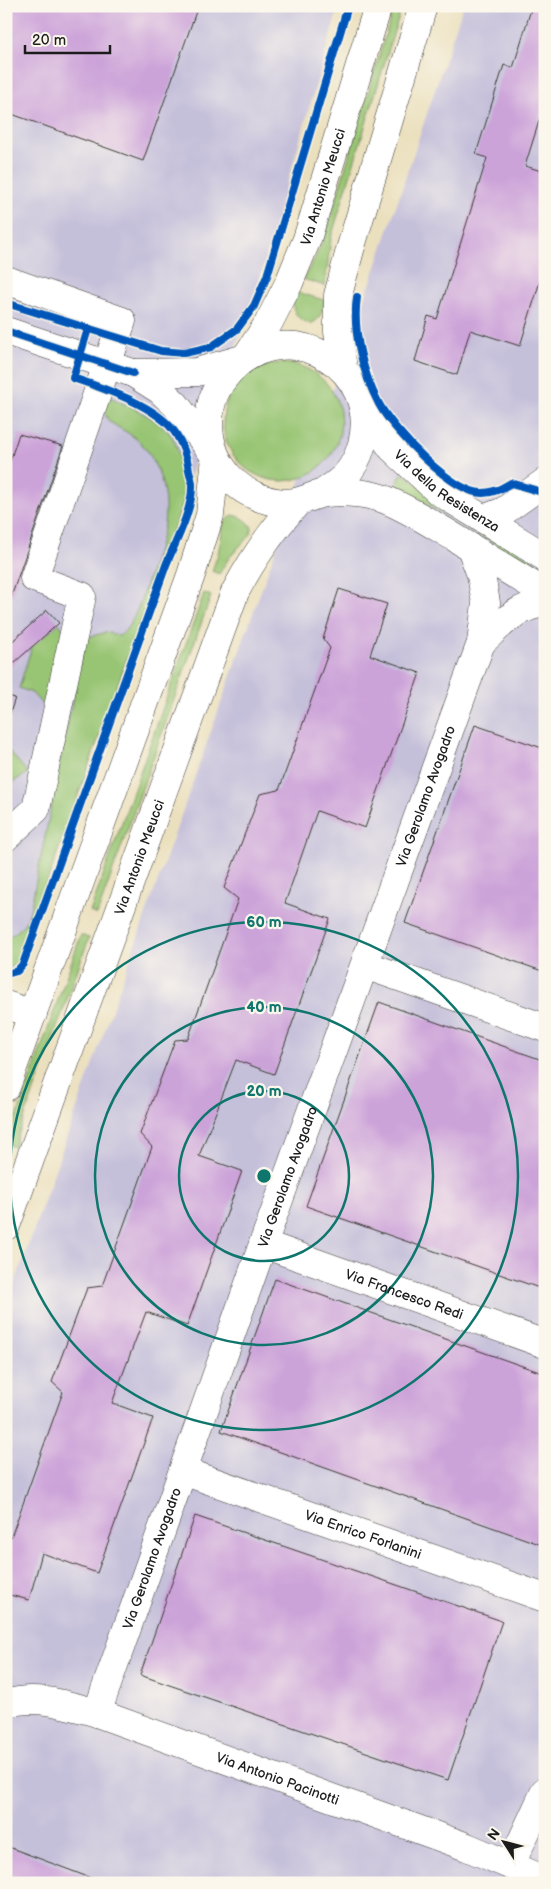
<svg xmlns="http://www.w3.org/2000/svg" width="551" height="1889" font-family="'Balsamiq Sans',sans-serif">
  <style>
    .industrial { fill: #c5c0da }
    .green { fill: #98c573; stroke: #5a7048 }
    .building { fill: #cca3d9 }
    .lines { fill: none; stroke-linecap: round; stroke-linejoin: round }
    .minor-casing { stroke: #3b3934; stroke-width: 29 }
    .minor { stroke: #fff; stroke-width: 28 }
    .cycleway-casing { stroke: #fbf7ec; stroke-width: 11 }
    .cycleway { stroke: #0057b8; stroke-width: 8 }
    .ring { fill: none; stroke: #0f766e; stroke-width: 2.5 }
    .labels { text-anchor: middle; dominant-baseline: central; stroke-width: 4.5; stroke-linejoin: round; paint-order: stroke }
    .street-label { font-size: 14px; fill: #1c1c1c; stroke: #fbf7ec }
    .centre { fill: #0f766e; stroke: #fbf7ec; stroke-width: 2.5 }
    .ring-label { font-size: 15px; text-anchor: middle; font-weight: bold; fill: #0f766e; stroke: #fbf7ec; stroke-width: 4.5; stroke-linejoin: round; paint-order: stroke }
  </style>
  <rect width="100%" height="100%" fill="#fbf7ec"/>
  <filter id="ink" filterUnits="userSpaceOnUse"><feTurbulence type="fractalNoise" baseFrequency=".02" numOctaves="2"/><feDisplacementMap in="SourceGraphic" scale="10" xChannelSelector="R" yChannelSelector="G"/><feConvolveMatrix kernelMatrix="1 2 1 2 8 2 1 2 1" color-interpolation-filters="sRGB"/></filter>
  <filter id="wash" filterUnits="userSpaceOnUse"><feTurbulence type="fractalNoise" baseFrequency=".0096" numOctaves="4" result="noise"/><feDisplacementMap in="SourceGraphic" scale="20" xChannelSelector="R" yChannelSelector="G"/><feGaussianBlur stdDeviation="1.12" result="paint"/><feColorMatrix in="noise" values="0 0 0 0 0 0 0 0 0 0 0 0 0 0 0 0 0 1.4 0 .05"/><feComposite in="paint" operator="in"/></filter>
  <g filter="url(#wash)">
    <rect width="100%" height="100%" fill="#ebe0be"/>
    <path class="industrial" d="M6 6H339L257 287 6 991Z
      M463 6H545V1883H6V1308L370 284Z"/>
    <path class="green" d="M394 6H402L331 238 325 286 303 279 316 256 325 236Z
      M296 292 324 300C322 312 321 320 310 324 295 318 289 308 296 292Z
      M223 422a59 59 0 1 1 118 0a59 59 0 1 1-118 0Z
      M108 396C126 405 163 420 173 438 177 446 179 456 181 464 184 479 186 487 183 503L19 960 14 966 6 969V938C19 932 26 924 30 911L85 638 107 632 120 636C136 622 141 598 148 579 163 538 175 502 153 461 149 451 140 441 131 435 112 422 99 423 108 396Z
      M402 473 545 568V574L411 495 395 488Z
      M233 515C242 517 248 520 252 528L251 534 229 558 219 574 212 571 218 554 224 522Z
      M204 593 211 596 97 915 90 912Z
      M59 623 65 633 47 710 32 693 19 688 32 646Z
      M9 751 28 773 6 786V752Z
      M81 935 89 938 14 1147 7 1144Z"/>
    <g id="blocks">
      <path class="building" d="M6 6H198L143 161 6 112Z
        M532 6H545V102L525 166 545 172V265L520 346 470 330 457 375 415 361 428 316 437 319 487 158 476 154 504 65 513 68Z
        M19 434 63 446 7 609 6 473Z
        M339 589 387 604 370 655 420 673 365 828 317 811 285 903 330 919 274 1074 236 1060 199 1156 242 1171 187 1326 146 1312 112 1403 153 1418 97 1573 42 1553 29 1600 6 1594V1537H11L63 1392 52 1382 87 1288 102 1286 152 1147 140 1134 175 1040 188 1039 238 899 224 888 260 794 279 790 330 648 323 639Z
        M47 610 59 623 6 670V647Z
        M6 695 15 698 7 722H6Z
        M475 725 545 749V972L405 923Z
        M379 1002 545 1061V1290L306 1206Z
        M275 1279 545 1374V1546L221 1431Z
        M195 1516 502 1621 448 1780 140 1675Z
        M6 1846 104 1883H6Z"/>
    </g>
  </g>
  <g filter="url(#ink)">
    <use href="#blocks" fill-opacity="0" stroke="#3b3934" stroke-width="1"/>
    <g class="lines">
      <g class="minor-casing">
        <g id="minor">
          <path d="M6 280 122 321 34 578 82 596 36 809 6 837"/>
          <path d="M6 331 133 373 160 390 176 405 212 452"/>
          <path id="s1" d="M245 358 268 324 289 283 307 239 378 6"/>
          <path d="M343 369 338 332V295L350 250 423 6"/>
          <path d="M133 373 197 372 242 359"/>
          <path id="s2" d="M364 409 392 448 438 491 545 557"/>
          <path d="M323 493C330 488 338 483 344 477 353 468 359 455 362 444 381 369 293 314 235 366 222 378 212 394 210 412 207 430 211 450 221 466 236 491 270 508 299 501 308 499 316 494 325 493 344 491 367 493 384 499 409 509 432 524 454 537 484 556 515 574 545 593"/>
          <path d="M483 519 504 511 545 482"/>
          <path d="M481 643C500 625 517 606 545 603"/>
          <path d="M365 965 545 1028"/>
          <path d="M6 1005 33 1014"/>
          <path d="M6 1087 191 575 210 515 216 457"/>
          <path id="s3" d="M6 1226 235 592C253 558 272 530 298 502"/>
          <path id="s4" d="M263 1244 545 1344"/>
          <path id="s5" d="M183 1471 545 1598"/>
          <path id="s6" d="M6 1704C35 1694 68 1705 97 1713L467 1847 545 1880"/>
          <path id="s7" d="M97 1713 263 1244 481 643 486 603 481 575 471 548"/>
          <path d="M511 1864 545 1791"/>
        </g>
      </g>
      <use href="#minor" class="minor"/>
      <g class="cycleway-casing">
        <path id="cycleway" d="M357 297C352 331 363 374 379 404 393 430 453 494 483 493 494 493 502 488 511 483L545 493
          M6 303 161 351 184 353 211 347 237 329 254 306 267 276 348 6
          M6 331 133 373
          M6 974 17 971 23 964 166 565C175 543 193 509 192 485 192 480 190 475 189 470 187 458 183 445 176 434 158 406 103 388 73 378L88 329"/>
      </g>
      <use href="#cycleway" class="cycleway"/>
    </g>
  </g>
  <g class="ring">
    <circle cx="264" cy="1176" r="85"/>
    <circle cx="264" cy="1176" r="169"/>
    <circle cx="264" cy="1176" r="254"/>
  </g>
  <g class="labels">
    <g class="street-label">
      <text stroke="none"><textPath href="#s1" startOffset="189">Via Antonio Meucci</textPath></text>
      <text stroke="none"><textPath href="#s2" startOffset="118">Via della Resistenza</textPath></text>
      <text stroke="none"><textPath href="#s7" startOffset="974">Via Gerolamo Avogadro</textPath></text>
      <text stroke="none"><textPath href="#s3" startOffset="392">Via Antonio Meucci</textPath></text>
      <text stroke="none"><textPath href="#s7" startOffset="569">Via Gerolamo Avogadro</textPath></text>
      <text stroke="none"><textPath href="#s4" startOffset="150">Via Francesco Redi</textPath></text>
      <text stroke="none"><textPath href="#s5" startOffset="191">Via Enrico Forlanini</textPath></text>
      <text stroke="none"><textPath href="#s7" startOffset="164">Via Gerolamo Avogadro</textPath></text>
      <text stroke="none"><textPath href="#s6" startOffset="285">Via Antonio Pacinotti</textPath></text>
    </g>
  </g>
  <circle cx="264" cy="1176" r="8" class="centre"/>
  <g class="ring-label">
    <text x="264" y="927">60 m</text>
    <text x="264" y="1012">40 m</text>
    <text x="264" y="1096">20 m</text>
  </g>
  <rect width="551" height="1889" fill="none" stroke="#fbf7ec" stroke-width="25"/>
  <g transform="translate(504 1842) rotate(306)" stroke="#fbf7ec" stroke-width="4" paint-order="stroke">
  <path d="M0-4L9 19L0 12L-9 19Z" fill="#1c1c1c"/>
  <text y="-8" font-size="14" font-weight="bold" text-anchor="middle" fill="#1c1c1c">N</text>
  </g>
  <path d="M25 45v8h85v-8" fill="none" stroke="#1c1c1c" stroke-width="2.5"/>
  <text x="32" y="45" font-size="15" fill="#1c1c1c" stroke="#fbf7ec" stroke-width="4" paint-order="stroke">20 m</text>
</svg>
